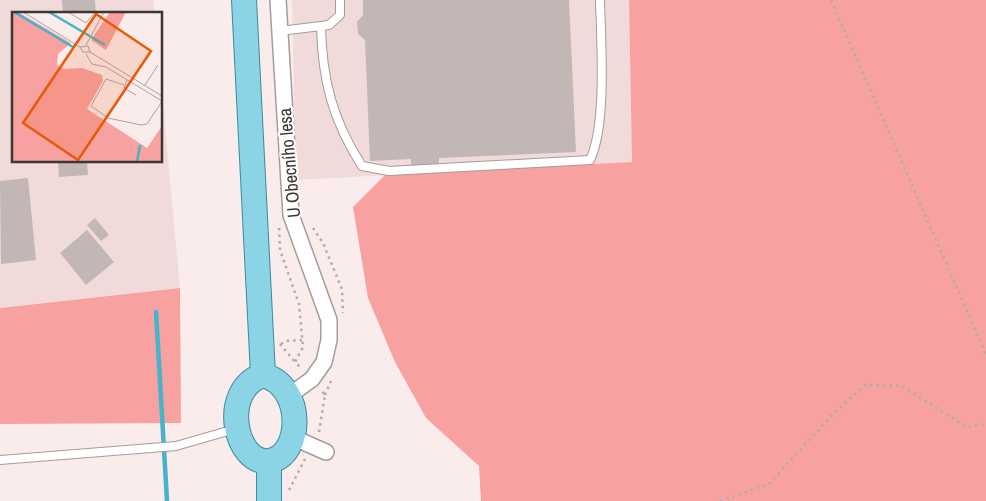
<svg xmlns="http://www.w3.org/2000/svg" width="986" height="501" font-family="'Archivo Narrow',sans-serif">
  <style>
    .built { fill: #f0dbda }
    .forest { fill: #f7a1a0 }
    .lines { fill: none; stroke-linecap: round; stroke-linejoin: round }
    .stream { stroke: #47b2cb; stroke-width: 4.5 }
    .building { fill: #c3b7b6 }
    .lane-casing { stroke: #a79b9b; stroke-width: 10 }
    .street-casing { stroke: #a79b9b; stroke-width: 18 }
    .primary-casing { stroke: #3d8b9d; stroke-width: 26 }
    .path { stroke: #b5abaa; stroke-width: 2.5; stroke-dasharray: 2.5 4; stroke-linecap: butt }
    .lane { stroke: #fff; stroke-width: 8 }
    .street { stroke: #fff; stroke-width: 15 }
    .primary { stroke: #8bd4e5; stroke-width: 24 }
    .labels { text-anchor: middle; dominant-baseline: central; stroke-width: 4.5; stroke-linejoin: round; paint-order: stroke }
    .street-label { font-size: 18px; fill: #3c3737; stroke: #fffcfc }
    .inset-river { fill: none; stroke: #47b2cb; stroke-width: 2.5 }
    .inset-road { fill: none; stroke: #ada4a3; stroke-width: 1 }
    .view { fill: #e8590c; fill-opacity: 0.15; stroke: #e8590c; stroke-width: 2.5 }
    .inset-edge { fill: none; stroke: #3c3737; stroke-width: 2.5 }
  </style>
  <rect width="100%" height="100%" fill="#f9eceb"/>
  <path class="built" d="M0 0H153L155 14H14V161H161V83L180 288 0 308Z
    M292 0H629L632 162 296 180Z"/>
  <path class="forest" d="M629 0H986V501H481L479 466 426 418 395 362 368 298 353 207 385 175 632 162Z
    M180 288 181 423 0 424V308Z"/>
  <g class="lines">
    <path class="stream" d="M156 312 167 501"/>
  </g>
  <path class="building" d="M62 0H95L96 14H63Z
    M363 0H569L576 152 439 158V165L411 166V159L370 161 365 40 358 34 357 22 363 15Z
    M58 161H87L88 175 59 177Z
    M28 178 36 260 1 264 0 181Z
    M95 218 109 235 101 241 87 225Z
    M87 230 114 262 86 285 60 253Z"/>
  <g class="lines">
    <g class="lane-casing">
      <path id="lane" d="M321 26C322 80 333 121 362 166L389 171 590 160C607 125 601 41 600 0
        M280 31 329 25 340 15V0
        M0 460 176 446 235 429"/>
    </g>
    <g class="street-casing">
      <path id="street" d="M278 0 291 215 329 320V340L324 362 312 379 290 395
        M292 437 326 452"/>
    </g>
    <g class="primary-casing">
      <path id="primary" d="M244 0 263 375
        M263 375C305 386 303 456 269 461 235 465 219 390 263 375Z
        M269 461V501"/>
    </g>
    <path class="path" d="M831 0 986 354
      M279 228 280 250 299 304 303 347 295 362 302 369
      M313 228 323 243 342 289 343 313
      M280 344 295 362
      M281 344 286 341 302 340
      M325 395 331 381
      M319 432 325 395 321 390
      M289 490 305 459
      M720 501 769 484 833 414 865 385 902 386 966 427 986 424"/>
    <use href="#lane" class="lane"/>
    <use href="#street" class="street"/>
    <use href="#primary" class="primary"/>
  </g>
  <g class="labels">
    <g class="street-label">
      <text transform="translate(289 163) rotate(-95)">U Obecního lesa</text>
    </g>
  </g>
  <g transform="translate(12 12)">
    <rect width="150" height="150" fill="#f9eceb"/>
    <path d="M0 0H6L59 31 46 42 45 53 52 57 70 56 90 63 91 69 75 97 135 136 150 114V150H0ZM98 0H114L94 38 79 28Z" fill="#f7a1a0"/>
    <path class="inset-river" d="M2 0 61 35M37 0 93 33M125 150 128 133"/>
    <path class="inset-road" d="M11 0 68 35 71 40H78M56 0 74 11 83 0M74 33 92 0M68 35 76 34 78 40 150 84M74 42 80 52 94 55 150 89M115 68 112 76 124 83M112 73 94 67 79 94 96 106 129 113 135 112 149 91M133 73 146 53"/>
    <path class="view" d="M84 2 139 39 66 148 11 111Z"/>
    <rect width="150" height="150" class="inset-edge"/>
  </g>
</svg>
